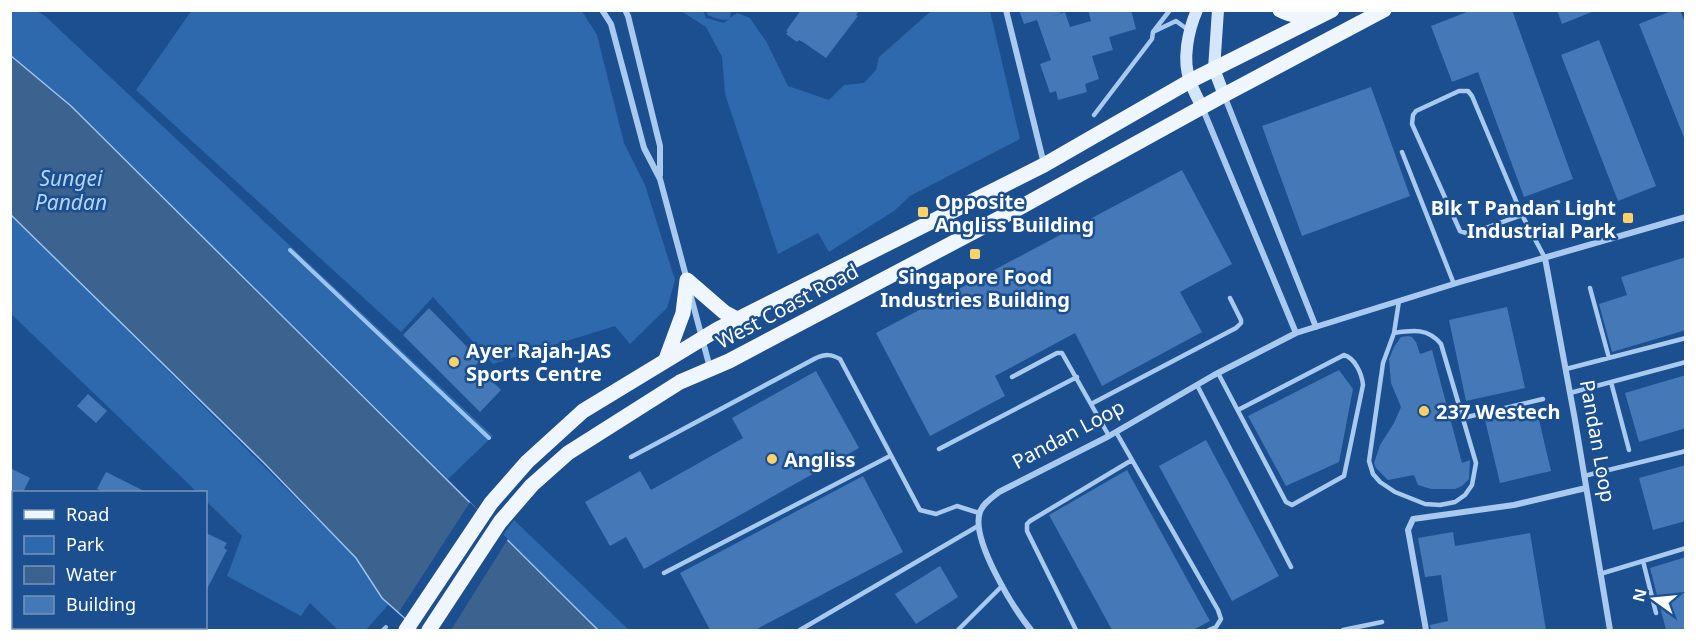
<svg xmlns="http://www.w3.org/2000/svg" width="1696" height="641" font-family="'Noto Sans',sans-serif">
  <style>
    .green { fill: #2e69ad }
    .water { fill: #3c6290; stroke: #9cc4f0; stroke-width: 1.5 }
    .pier { fill: #1b4f8f }
    .lines { fill: none; stroke-linecap: round; stroke-linejoin: round }
    .stream { stroke: #9cc4f0; stroke-width: 4 }
    .building { fill: #4478b7 }
    .lane { stroke: #a9c9ee; stroke-width: 4.5 }
    .street { stroke: #a9c9ee; stroke-width: 6 }
    .secondary { stroke: #d6e6fa; stroke-width: 12 }
    .primary { stroke: #f0f6ff; stroke-width: 15 }
    .poi-dot { fill: #ffd166; stroke: #1b4f8f; stroke-width: 2 }
    .labels { text-anchor: middle; dominant-baseline: central; stroke-width: 5; stroke-linejoin: round; paint-order: stroke }
    .poi-label { font-size: 20px; font-weight: bold; fill: #fff; stroke: #1b4f8f; text-anchor: start }
    .street-label { font-size: 20px; fill: #fff; stroke: #1b4f8f }
    .water-label { font-size: 21px; font-style: italic; fill: #b5d3f5; stroke: #1b4f8f }
  </style>
  <rect width="100%" height="100%" fill="#1b4f8f"/>
  <path class="green" d="M192 10 582 11 597 35 624 143 645 185 675 280 667 308 630 344 615 326 493 364 433 297 401 332 136 90Z
    M10 11H37L45 16 493 436 448 479 71 106 11 55Z
    M681 11H703L706 18 724 23 729 19C722 21 715 18 708 15L706 11H731L730 18 737 13 750 18 766 41 788 86 829 100 844 85 864 83 876 70 879 57 931 11H990L1020 139 910 196 894 211 829 252 818 233 778 254 725 94 722 57 706 27Z
    M10 214 356 558 382 597 389 604 366 630H338L310 603 301 616 227 576 242 536 206 501V492H197L11 314Z
    M514 520 629 630H599L503 535Z"/>
  <path class="water" d="M10 55 71 106 598 630H418L382 598 356 558 264 463 11 215Z"/>
  <path class="pier" d="M470 502 508 539 451 630H418L399 612Z"/>
  <g class="lines">
    <path class="stream" d="M290 250 489 438
      M383 630 386 627"/>
  </g>
  <path class="building" d="M801 10H859L856 15 858 16 826 58 803 42 799 40 797 42 786 34 788 32 786 31Z
    M1019 10H1060L1061 13 1051 17 1065 12 1070 27 1091 21 1088 10H1131L1136 29 1109 37 1113 50 1092 56 1099 79 1085 84 1087 92 1058 100 1056 91 1050 93 1040 64 1051 60 1037 20 1024 24Z
    M1472 10H1512L1573 179 1524 197 1478 72 1452 82 1431 26Z
    M1557 10H1594V11L1562 24Z
    M1674 10H1680L1686 25 1685 140 1639 24Z
    M1599 40 1656 186 1618 201 1561 55Z
    M1371 87 1410 196 1302 236 1262 126Z
    M1182 170 1232 264 1180 292 1202 332 1102 386 1075 333 995 376 1005 396 930 436 876 333Z
    M1686 257V330L1612 352 1599 304 1627 295 1621 277Z
    M1507 307 1525 388 1466 401 1449 320Z
    M429 308 480 360 476 365 501 390 480 412 403 335Z
    M1408 336 1412 337 1416 342 1420 354 1432 350 1462 463 1470 460 1469 479 1462 486 1455 489H1431L1418 485 1414 475 1388 480 1376 468 1374 463 1380 445 1394 423 1401 407 1391 383 1389 359 1394 347 1401 337Z
    M1339 370 1353 389 1339 462 1286 486 1248 416Z
    M816 371 859 448 644 569 626 537 610 546 585 502 640 471 651 490 743 438 732 418Z
    M1686 375V428L1639 442 1625 393Z
    M88 394 107 411 96 423 77 406Z
    M1536 407 1551 471 1500 483 1485 420Z
    M1206 440 1279 576 1232 601 1159 466Z
    M1686 465V521L1653 530 1639 478Z
    M10 468 30 478 23 492H10Z
    M1127 470 1210 621 1193 630H1112L1049 515Z
    M106 472 146 492H104L97 489Z
    M863 476 903 552 755 630H710L680 573Z
    M1453 532 1455 546 1530 533 1546 630H1431L1430 625 1448 621 1441 575 1425 577 1418 538Z
    M206 533 227 543 224 548 227 550 206 591Z
    M1686 557V630H1666L1650 568Z
    M940 566 958 597 916 624 895 594Z"/>
  <g class="lines">
    <path class="lane" d="M1155 31 1176 21 1187 29
      M1094 115 1152 39 1153 32 1170 10
      M1402 152 1454 284
      M1545 258 1522 215 1472 96 1468 91H1459L1416 111 1413 115 1412 124 1460 231 1469 234 1558 202
      M1590 288 1609 358
      M1394 333C1413 330 1428 328 1441 344L1476 463 1472 485 1465 495 1455 502 1440 505 1425 504 1395 492 1380 482 1373 474 1369 461 1383 363 1394 333 1399 301
      M1566 369 1686 338
      M1218 373 1286 502 1292 505 1344 476 1363 385C1362 374 1355 358 1344 355L1238 410
      M1012 377 1057 353H1062L1109 436
      M1611 382 1629 450
      M1197 385 1291 567
      M1570 393 1686 362
      M1091 404 1236 328 1241 323V320L1230 298
      M1463 418 1543 399
      M1116 432 1218 610 1221 619 1216 627 1209 630
      M939 449 1077 377
      M631 457 816 358C826 354 831 354 840 359L920 510 936 514 957 506 979 513
      M1584 476 1686 451
      M1643 561 1656 613
      M664 573 890 456
      M1600 574 1686 548
      M800 630 978 526
      M958 630 1002 586
      M1076 630 1027 531V524L1030 521 1132 460
      M1343 630 1382 622"/>
    <path class="street" d="M602 10 611 24 644 148 660 179 687 280
      M625 10 628 16 660 146V175
      M1006 10 1044 164
      M1224 95 1316 327
      M1202 107 1296 333
      M1545 258 1575 420 1610 630
      M690 293 710 368
      M1031 630C1014 609 970 539 980 512 983 503 992 498 999 492L1109 436 1214 375 1296 333 1460 282 1686 217
      M1426 630 1408 530 1413 519 1514 505 1586 488"/>
    <path class="secondary" d="M1197 10C1188 31 1182 60 1190 81 1193 90 1198 99 1202 107
      M1218 10 1214 69 1224 95"/>
    <path class="primary" d="M1280 10C1293 17 1303 17 1317 13
      M687 280 724 312 737 319
      M666 359 683 313 687 280
      M406 630 491 503 527 462 583 411 718 329 1044 165 1190 81 1332 10
      M429 630 500 522 532 485 568 453 680 382 729 361 1017 209 1224 95 1384 10"/>
  </g>
  <g class="poi-dot">
    <rect x="917" y="206" width="12" height="12" rx="3"/>
    <rect x="1622" y="212" width="12" height="12" rx="3"/>
    <rect x="969" y="248" width="12" height="12" rx="3"/>
    <circle cx="454" cy="362" r="6"/>
    <circle cx="1424" cy="411" r="6"/>
    <circle cx="772" cy="459" r="6"/>
  </g>
  <g class="labels">
    <g class="poi-label">
      <text x="935" y="201">Opposite<tspan x="935" dy="23">Angliss Building</tspan></text>
      <text x="1616" y="207" text-anchor="end">Blk T Pandan Light<tspan x="1616" dy="23">Industrial Park</tspan></text>
      <text x="975" y="276" text-anchor="middle">Singapore Food<tspan x="975" dy="23">Industries Building</tspan></text>
      <text x="466" y="350">Ayer Rajah-JAS<tspan x="466" dy="23">Sports Centre</tspan></text>
      <text x="1436" y="411">237 Westech</text>
      <text x="784" y="459">Angliss</text>
    </g>
    <g class="street-label">
      <text transform="translate(787 306) rotate(-28)">West Coast Road</text>
      <text transform="translate(1068 434) rotate(-28)">Pandan Loop</text>
      <text transform="translate(1598 441) rotate(80)">Pandan Loop</text>
    </g>
    <g class="water-label">
      <text x="71" y="178">Sungei<tspan x="71" dy="24">Pandan</tspan></text>
    </g>
  </g>
  <rect width="1696" height="641" fill="none" stroke="#ffffff" stroke-width="24"/>
  <rect x="12" y="491" width="195" height="138" fill="#1b4f8f" stroke="#7695bc" stroke-width="1.5"/>
  <rect x="24" y="510" width="30" height="9" fill="#f0f6ff" stroke="#7695bc" stroke-width="1.5"/>
  <text x="66" y="521" font-size="18" fill="#ffffff">Road</text>
  <rect x="24" y="536" width="30" height="18" fill="#2e69ad" stroke="#7695bc" stroke-width="1.5"/>
  <text x="66" y="551" font-size="18" fill="#ffffff">Park</text>
  <rect x="24" y="566" width="30" height="18" fill="#3c6290" stroke="#7695bc" stroke-width="1.5"/>
  <text x="66" y="581" font-size="18" fill="#ffffff">Water</text>
  <rect x="24" y="596" width="30" height="18" fill="#4478b7" stroke="#7695bc" stroke-width="1.5"/>
  <text x="66" y="611" font-size="18" fill="#ffffff">Building</text>
  <g transform="translate(1654 599) rotate(285)" stroke="#1b4f8f" stroke-width="4.5" paint-order="stroke">
  <path d="M0-4.5L10 22L0 15L-10 22Z" fill="#ffffff"/>
  <text y="-9" font-size="16" font-weight="bold" text-anchor="middle" fill="#ffffff">N</text>
  </g>
</svg>
